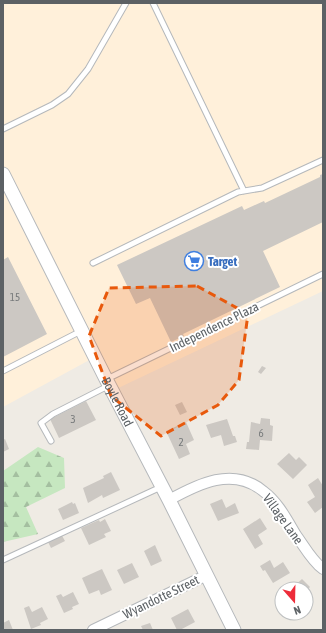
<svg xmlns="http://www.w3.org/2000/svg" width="326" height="633" font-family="'Asap Condensed',sans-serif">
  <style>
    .commercial { fill: #fff0da }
    .forest { fill: url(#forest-firs) }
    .building { fill: #ccc8c3 }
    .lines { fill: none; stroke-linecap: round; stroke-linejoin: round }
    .service-casing { stroke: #b5b8bb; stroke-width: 7 }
    .minor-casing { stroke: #b5b8bb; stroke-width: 12 }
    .tertiary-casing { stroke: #b5b8bb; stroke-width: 15 }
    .service { stroke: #fff; stroke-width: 5 }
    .minor { stroke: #fff; stroke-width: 10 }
    .tertiary { stroke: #fff; stroke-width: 13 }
    .marked { fill: #e8590c; fill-opacity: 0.2; stroke: #e8590c; stroke-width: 3; stroke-dasharray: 8 5; stroke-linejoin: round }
    .labels { text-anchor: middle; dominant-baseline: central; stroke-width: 4; stroke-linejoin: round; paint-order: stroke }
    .number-label { font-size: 11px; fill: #787b7c }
    .shop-label { font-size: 13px; font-weight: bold; fill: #366cbe; stroke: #fff; text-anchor: start }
    .street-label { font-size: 13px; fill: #5c6165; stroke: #fff }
  </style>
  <defs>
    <pattern id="forest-firs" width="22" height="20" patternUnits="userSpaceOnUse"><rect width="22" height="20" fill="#c6e7c0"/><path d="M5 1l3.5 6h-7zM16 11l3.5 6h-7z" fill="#a4bfa0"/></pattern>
  </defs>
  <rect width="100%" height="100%" fill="#efebe4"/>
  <path class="commercial" d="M3 3H323V291L112 391 95 357 3 407Z"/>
  <path class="forest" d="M38 447 64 458 65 488 26 507 38 534 3 542V471Z"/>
  <path class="building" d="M323 174V222L263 251 280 287 183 334 184 336 171 342 150 298 136 304 117 265 242 206 244 210 264 201 265 203 320 177V175Z
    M8 257 47 334 3 357V260Z
    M262 366 266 368 261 374 258 372Z
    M86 401 96 420 59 438 50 419Z
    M182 402 187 412 180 415 175 405Z
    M261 418 270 419V425L273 426 272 441 260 440 259 450 246 449 247 442H249L251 422 260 424Z
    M227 419 233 436H235L237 442 224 446 221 435 211 438 206 425Z
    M186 422 194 440 186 444 190 454 179 459 166 431Z
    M5 439 9 449 3 452V440Z
    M289 453 296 460 299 457 307 465 293 479 277 464Z
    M111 472 120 490 103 498 102 495 88 503 83 488 104 478 103 476Z
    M318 478 323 486V507L315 513 307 502 315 497 308 485Z
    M222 499 226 508 235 503 239 513 218 521 210 504Z
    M72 502 73 504 75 503 79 513 63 520 58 509Z
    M260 518 267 529 258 535 263 544 255 549 243 529Z
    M105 519 111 531 104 534 106 537 89 545 81 528 99 520 100 522Z
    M61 534 65 541 51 548 47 540Z
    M155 545 162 561 151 566 144 551Z
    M270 560 274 568 283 562 290 573 273 583 265 570 263 571 260 566Z
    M132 563 139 577 124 584 117 570Z
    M102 569 112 590 101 595 99 590 89 594 82 578Z
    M302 579 310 587 306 591V589H291Z
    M73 592 79 604 72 607 73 609 64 613 56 596 61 594 63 597Z
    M29 606 32 612 42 607 48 619 40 623 41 625 31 629 24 608Z
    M188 609 195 622 180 630H177L171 618Z
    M9 620 13 630H3V623Z
    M150 623 153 630H143L141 626Z"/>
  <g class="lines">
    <g class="service-casing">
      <path id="service" d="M153 3 244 191
        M3 129 52 105 68 94 88 69 126 3
        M93 263 238 192 262 188 323 160
        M3 371 81 331
        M107 379 323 274
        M51 441 41 423 53 414 108 386
        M3 560 161 487"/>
    </g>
    <g class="minor-casing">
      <path id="minor" d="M169 500C198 484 233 466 263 491 278 502 287 520 296 535 304 546 312 561 323 569
        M93 630 207 575"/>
    </g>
    <g class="tertiary-casing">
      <g id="tertiary">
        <path id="s1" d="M3 174 106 379 169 500 234 630"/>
      </g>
    </g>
    <use href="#service" class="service"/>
    <use href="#minor" class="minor"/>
    <use href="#tertiary" class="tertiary"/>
  </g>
  <path class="marked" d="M197 286 248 314 239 380 218 405 161 436 111 396 89 336 109 288Z"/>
  <defs>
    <g id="supermarket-ring" transform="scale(1)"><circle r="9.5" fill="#fff" stroke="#3f7fe0" stroke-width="1.5"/><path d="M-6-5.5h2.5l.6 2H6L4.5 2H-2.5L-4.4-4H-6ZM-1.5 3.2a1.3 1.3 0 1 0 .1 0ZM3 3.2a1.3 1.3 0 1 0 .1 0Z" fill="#3f7fe0"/></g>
  </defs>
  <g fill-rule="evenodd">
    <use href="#supermarket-ring" x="194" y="261"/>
  </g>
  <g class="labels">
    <g class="number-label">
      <text x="15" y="297">15</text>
      <text x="73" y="419">3</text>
      <text x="261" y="433">6</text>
      <text x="181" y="442">2</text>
    </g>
    <g class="shop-label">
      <text x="208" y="261">Target</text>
    </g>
    <g class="street-label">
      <text transform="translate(214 327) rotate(-26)">Independence Plaza</text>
      <text stroke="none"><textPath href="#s1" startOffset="255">Boyle Road</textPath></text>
      <text transform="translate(283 519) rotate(54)">Village Lane</text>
      <text transform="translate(161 597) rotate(-26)">Wyandotte Street</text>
    </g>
  </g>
  <rect width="326" height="633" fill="none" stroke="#5c6165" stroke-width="8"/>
  <g transform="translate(294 601) rotate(160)"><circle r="19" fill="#ffffff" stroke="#bec0c1"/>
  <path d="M0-3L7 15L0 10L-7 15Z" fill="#ed2c3a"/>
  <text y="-6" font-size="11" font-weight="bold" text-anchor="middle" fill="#5c6165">N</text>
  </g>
</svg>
